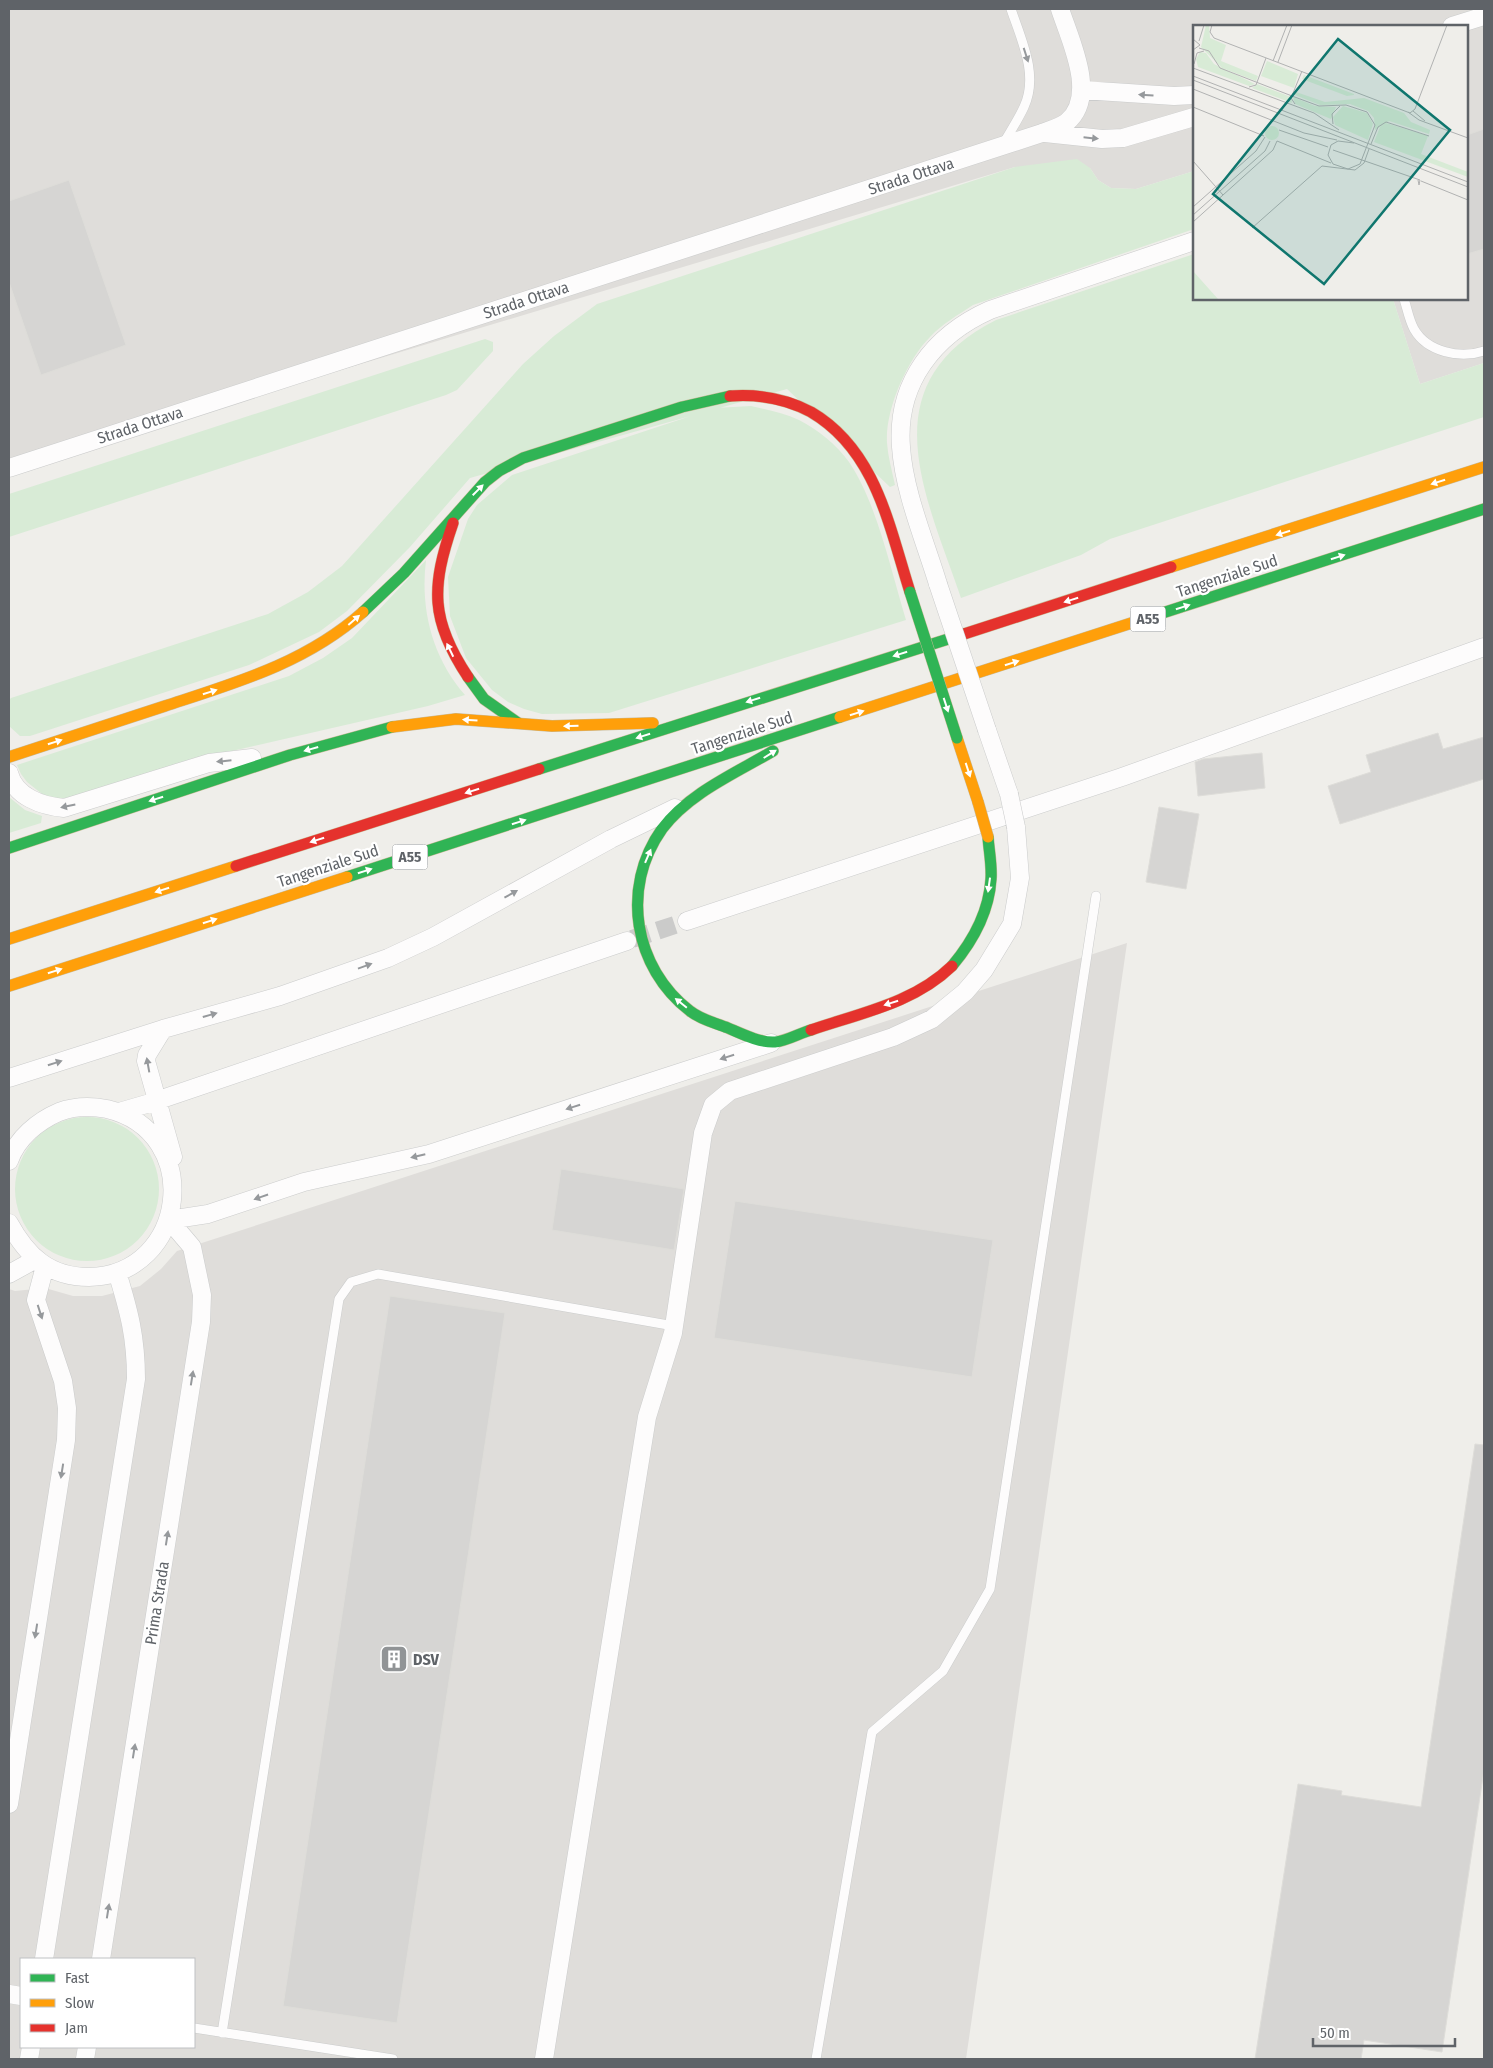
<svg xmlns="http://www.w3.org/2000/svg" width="1493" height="2068" font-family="'Fira Sans Condensed',sans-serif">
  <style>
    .industrial { fill: #dfddda; fill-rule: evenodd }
    .green { fill: #d8ebd6 }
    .building { fill: #d6d5d3; stroke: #deddd9 }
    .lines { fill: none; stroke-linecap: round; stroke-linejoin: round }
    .street-tunnel { stroke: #cbcbca; stroke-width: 18; stroke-dasharray: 18 9; stroke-linecap: butt }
    .lane-casing { stroke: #cbcccc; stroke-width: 10 }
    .street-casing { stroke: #cbcccc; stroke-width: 19 }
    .fast-casing { stroke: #c8b996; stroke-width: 12 }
    .slow-casing { stroke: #c8b996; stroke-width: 12 }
    .jam-casing { stroke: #c8b996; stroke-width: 12 }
    .lane { stroke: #fdfcfc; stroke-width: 9 }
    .street { stroke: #fdfcfc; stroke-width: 18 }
    .fast { stroke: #30b455; stroke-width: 11 }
    .slow { stroke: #ff9f0a; stroke-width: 11 }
    .jam { stroke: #e5322d; stroke-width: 11 }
    .street-bridge-casing { stroke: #cbcccc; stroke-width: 19; stroke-linecap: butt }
    .fast-bridge-casing { stroke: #c8b996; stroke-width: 12; stroke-linecap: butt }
    .slow-bridge-casing { stroke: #c8b996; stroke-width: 12; stroke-linecap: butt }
    .street-bridge { stroke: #fdfcfc; stroke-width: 18 }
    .fast-bridge { stroke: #30b455; stroke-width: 11 }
    .slow-bridge { stroke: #ff9f0a; stroke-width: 11 }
    .oneway { fill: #96999c }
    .oneway2 { fill: #fff }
    .labels { text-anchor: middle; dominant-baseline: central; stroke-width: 4.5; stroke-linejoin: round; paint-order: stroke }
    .shield { fill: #fff; stroke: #8f9295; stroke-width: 1 }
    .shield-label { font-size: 15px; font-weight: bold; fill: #5f6368 }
    .street-label { font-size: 16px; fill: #5f6368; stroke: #fff }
    .poi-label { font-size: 16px; font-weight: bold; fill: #5f6368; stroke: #fff; text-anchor: start }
    .inset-road { fill: none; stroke: #b1b2b2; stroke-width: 1 }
    .view { fill: #0f766e; fill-opacity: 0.15; stroke: #0f766e; stroke-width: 2.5 }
    .inset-edge { fill: none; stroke: #5f6368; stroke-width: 2.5 }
  </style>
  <rect width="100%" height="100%" fill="#efeeea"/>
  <path class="industrial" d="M9 9H1484V363L1420 384 1393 299H1467V26H1194V171L1136 189 1111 188 1098 180 1090 168 1015 167 9 470Z
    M1127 943 966 2059H9V1289L15 1291 45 1288 73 1296H102L140 1286 161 1269 177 1251ZM21 1959H194V2047H21Z"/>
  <path class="green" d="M1077 159 1090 168 1098 180 1111 188 1136 189 1194 171V229L973 305C958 315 942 324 930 337 907 360 885 410 887 443 888 457 892 471 895 485L890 487 787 389 470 478 410 547 347 611 319 632 249 665 30 736H20L9 726V700L11 698 268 614 308 592 342 566 523 364 554 336 597 304 1015 167Z
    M1194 254V299H1393L1420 384 1484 363V417L1110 539 1081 555 961 598C926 495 868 385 996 320Z
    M485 339 493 342V351L457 390 446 395 9 537V494Z
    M751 406C767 410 784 413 799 420 817 429 837 445 849 462 877 503 891 571 906 620L609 713 542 714 524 709 508 702 492 690 466 658 450 616 448 577 468 519 477 505 512 475 715 408Z
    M426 560C420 609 432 657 465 695L428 706 210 756 79 799 47 798 27 782 21 774 17 765 289 676 323 658 352 638Z
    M9 797 25 810 42 816 41 823 9 833Z
    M15 1189a72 72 0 1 1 144 0a72 72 0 1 1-144 0Z"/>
  <path class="building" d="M1484 129V249L1467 254V135Z
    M69 180 126 345 41 375 9 282V201Z
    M1438 733 1443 749 1484 737V779L1340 824 1328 786 1371 772 1366 755Z
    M1262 753 1265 788 1198 796 1195 762 1203 759Z
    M1159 807 1199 814 1186 889 1146 882Z
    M561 1169 684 1189 674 1250 552 1230Z
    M735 1201 993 1240 972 1377 714 1338Z
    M390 1296 505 1313 397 2023 283 2006Z
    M1475 1444 1484 1445V1770L1442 2052 1364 2040 1361 2059H1255L1298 1784 1342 1791 1341 1795 1421 1807Z"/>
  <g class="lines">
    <path class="street-tunnel" d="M632 939 687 921"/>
    <g class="lane-casing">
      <path id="lane" d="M1003 144C1010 132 1018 120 1024 107 1039 75 1021 39 1011 9
        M1404 299C1407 308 1409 320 1414 329 1427 352 1460 359 1484 351
        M194 2028 393 2059
        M222 2033 339 1299 351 1282 378 1274 674 1326
        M816 2059 872 1732 943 1671 990 1589 1096 896"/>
    </g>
    <g class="street-casing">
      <path id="street" d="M1452 26 1484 16
        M1082 90 1174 96 1194 95
        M1045 133 1102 139 1123 138 1194 117
        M9 468 1042 133C1050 130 1061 127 1067 122 1098 96 1070 40 1060 9
        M938 584C925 541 904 492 901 447 896 383 934 335 990 310L1194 241
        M987 730 1009 794
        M9 773C15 797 42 806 64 808L209 763 252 758
        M687 921 1122 777 1484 647
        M163 1029 147 1055 146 1061 173 1157
        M9 1078 163 1029 280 996 388 958 433 937 611 839 675 808
        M119 1112 150 1103 627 941
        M9 1161C17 1138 38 1121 59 1112 75 1106 91 1106 107 1109 205 1132 188 1275 89 1277 49 1277 27 1256 9 1223
        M169 1220 208 1214 304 1182 429 1154 771 1043
        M9 1274 36 1259
        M9 1804 66 1440 67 1408 63 1381 36 1300 45 1266
        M44 1959 136 1379C136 1337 129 1311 117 1272
        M101 1959 201 1322 202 1295 192 1247 169 1220
        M9 1994 21 1996
        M29 2059 31 2047
        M85 2059 87 2047
        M544 2059 647 1417 673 1333 703 1133 713 1105 730 1091 893 1037 932 1019 965 992 984 970 1012 924 1020 878 1016 827"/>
    </g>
    <g class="fast-casing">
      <path id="fast" d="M363 612 404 573 485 482 499 471 523 458 682 407 730 396
        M1147 618 1484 509
        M468 677 484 699 518 723
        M773 751C736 773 689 793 662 829 620 888 634 968 690 1011 701 1020 716 1023 728 1028 742 1034 760 1043 775 1042 787 1041 800 1033 811 1030
        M539 769 964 634
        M9 848 290 755 392 727
        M347 877 840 717
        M952 966C973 941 989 912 991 879 992 865 989 851 988 837"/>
    </g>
    <g class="slow-casing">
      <path id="slow" d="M1171 567 1484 467
        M840 717 1147 618
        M392 727 456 719 552 726 653 723
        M957 738 978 802
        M9 757C61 740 113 723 165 706 235 683 306 663 363 612
        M9 939 236 866
        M9 986 347 877"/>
    </g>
    <g class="jam-casing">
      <path id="jam" d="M730 396C759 394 785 398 811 412 876 450 889 526 910 592
        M453 523C431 587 430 620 468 677
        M964 634 1171 567
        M236 866 539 769
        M811 1030C861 1013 914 1003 952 966"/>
    </g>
    <use href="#lane" class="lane"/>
    <use href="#street" class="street"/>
    <use href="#fast" class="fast"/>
    <use href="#slow" class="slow"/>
    <use href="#jam" class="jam"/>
    <g class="street-bridge-casing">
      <path id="street-bridge" d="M938 584 987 730
        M1009 794 1016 827"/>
    </g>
    <g class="fast-bridge-casing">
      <path id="fast-bridge" d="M910 592 957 738"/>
    </g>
    <g class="slow-bridge-casing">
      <path id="slow-bridge" d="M978 802 988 837"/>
    </g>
    <use href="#street-bridge" class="street-bridge"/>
    <use href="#fast-bridge" class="fast-bridge"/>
    <use href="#slow-bridge" class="slow-bridge"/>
  </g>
  <defs><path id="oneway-solid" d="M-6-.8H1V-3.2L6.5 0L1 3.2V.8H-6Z" transform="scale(1.25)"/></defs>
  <g class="oneway">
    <use href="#oneway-solid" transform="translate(1026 55) rotate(72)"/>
    <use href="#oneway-solid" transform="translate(1146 95) rotate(-176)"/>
    <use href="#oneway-solid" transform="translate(1091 138) rotate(6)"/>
    <use href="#oneway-solid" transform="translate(224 761) rotate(174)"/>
    <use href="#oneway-solid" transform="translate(68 806) rotate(168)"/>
    <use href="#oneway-solid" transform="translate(511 894) rotate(-29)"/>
    <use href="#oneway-solid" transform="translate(365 966) rotate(-20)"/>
    <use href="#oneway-solid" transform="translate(210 1015) rotate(-16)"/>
    <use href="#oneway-solid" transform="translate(727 1057) rotate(162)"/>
    <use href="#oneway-solid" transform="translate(55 1063) rotate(-18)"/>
    <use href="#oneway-solid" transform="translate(148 1065) rotate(-100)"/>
    <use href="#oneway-solid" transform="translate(573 1107) rotate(162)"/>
    <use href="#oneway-solid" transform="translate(418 1156) rotate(167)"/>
    <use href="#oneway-solid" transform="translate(261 1197) rotate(161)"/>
    <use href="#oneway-solid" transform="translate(40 1312) rotate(72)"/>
    <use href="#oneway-solid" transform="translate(192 1378) rotate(-81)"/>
    <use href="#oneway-solid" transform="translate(62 1471) rotate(99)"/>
    <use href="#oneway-solid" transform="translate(167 1538) rotate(-81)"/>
    <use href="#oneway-solid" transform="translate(36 1631) rotate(99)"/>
    <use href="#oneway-solid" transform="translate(134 1751) rotate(-81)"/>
    <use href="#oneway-solid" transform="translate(108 1911) rotate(-81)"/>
  </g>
  <g class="oneway2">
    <use href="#oneway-solid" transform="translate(1438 482) rotate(162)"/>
    <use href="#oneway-solid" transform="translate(478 490) rotate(-45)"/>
    <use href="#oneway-solid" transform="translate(1283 533) rotate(162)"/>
    <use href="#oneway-solid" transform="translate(1338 557) rotate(-18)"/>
    <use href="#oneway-solid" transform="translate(1071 600) rotate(163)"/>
    <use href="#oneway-solid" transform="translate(1183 607) rotate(-18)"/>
    <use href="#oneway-solid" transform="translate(354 620) rotate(-41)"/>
    <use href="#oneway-solid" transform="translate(450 650) rotate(-116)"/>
    <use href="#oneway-solid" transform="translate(900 654) rotate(163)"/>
    <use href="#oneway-solid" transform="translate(1012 663) rotate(-18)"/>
    <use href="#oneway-solid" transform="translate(210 692) rotate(-18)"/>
    <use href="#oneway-solid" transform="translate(753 700) rotate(162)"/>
    <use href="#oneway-solid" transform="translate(946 705) rotate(72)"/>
    <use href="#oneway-solid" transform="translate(857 713) rotate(-18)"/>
    <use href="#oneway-solid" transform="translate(470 720) rotate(-176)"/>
    <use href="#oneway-solid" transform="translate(571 726) rotate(179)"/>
    <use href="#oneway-solid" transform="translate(643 736) rotate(162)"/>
    <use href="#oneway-solid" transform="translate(55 742) rotate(-18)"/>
    <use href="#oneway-solid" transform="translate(311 749) rotate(164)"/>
    <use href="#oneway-solid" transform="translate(770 754) rotate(-32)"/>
    <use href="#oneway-solid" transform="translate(968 770) rotate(72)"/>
    <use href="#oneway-solid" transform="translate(472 791) rotate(162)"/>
    <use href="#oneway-solid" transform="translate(156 799) rotate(162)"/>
    <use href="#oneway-solid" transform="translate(519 822) rotate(-18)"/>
    <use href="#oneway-solid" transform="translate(317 840) rotate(162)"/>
    <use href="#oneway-solid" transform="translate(648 856) rotate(-67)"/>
    <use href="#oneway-solid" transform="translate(365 871) rotate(-18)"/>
    <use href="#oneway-solid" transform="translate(989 885) rotate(98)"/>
    <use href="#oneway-solid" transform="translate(162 890) rotate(162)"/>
    <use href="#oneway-solid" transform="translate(210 921) rotate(-18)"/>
    <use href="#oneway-solid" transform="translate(55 971) rotate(-18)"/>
    <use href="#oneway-solid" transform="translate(681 1003) rotate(-141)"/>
    <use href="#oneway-solid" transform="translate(891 1003) rotate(162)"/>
  </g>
  <defs>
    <g id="building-square" transform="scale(1.4375)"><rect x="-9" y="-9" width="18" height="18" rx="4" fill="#919496" stroke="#fff"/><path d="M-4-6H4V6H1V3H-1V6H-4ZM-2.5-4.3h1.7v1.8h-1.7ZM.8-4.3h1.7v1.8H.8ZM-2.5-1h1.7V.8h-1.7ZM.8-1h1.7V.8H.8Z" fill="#fff"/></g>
  </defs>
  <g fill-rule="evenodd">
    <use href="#building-square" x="394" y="1659"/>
  </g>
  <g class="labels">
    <g class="shield">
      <rect x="1130.5" y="606.5" width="35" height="25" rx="4"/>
      <rect x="392.5" y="844.5" width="35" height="25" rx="4"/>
    </g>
    <g class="shield-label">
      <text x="1148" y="619">A55</text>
      <text x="410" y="857">A55</text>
    </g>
    <g class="street-label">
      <text transform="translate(911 176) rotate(-18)">Strada Ottava</text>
      <text transform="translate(526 300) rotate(-18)">Strada Ottava</text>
      <text transform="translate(140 425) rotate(-18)">Strada Ottava</text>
      <text transform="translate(1227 576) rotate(-18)">Tangenziale Sud</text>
      <text transform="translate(742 733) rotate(-18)">Tangenziale Sud</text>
      <text transform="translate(328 866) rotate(-18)">Tangenziale Sud</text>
      <text transform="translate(157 1603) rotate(-81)">Prima Strada</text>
    </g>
    <g class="poi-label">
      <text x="413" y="1659">DSV</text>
    </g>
  </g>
  <g transform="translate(1193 25)">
    <rect width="275" height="275" fill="#efeeea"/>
    <path d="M13 0H16L17 13 33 20 28 36 65 51 63 56 29 43 8 22ZM7 27 13 28 21 39 62 59 56 61 5 42 3 34ZM74 36 105 49 101 63 68 51ZM111 50 161 69V70L154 71 109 54ZM64 59 98 72 99 78 59 63ZM103 67 132 77 171 73 211 88 218 97 237 105 236 109 196 96 182 105 181 93 175 86 157 79 127 80 102 70ZM100 72 122 81 143 82 138 94 102 79ZM150 81 174 88 180 99 175 115 142 100 140 92ZM193 98 235 111 228 129 275 147V152L181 117 187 102ZM72 108a7 7 0 1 1 14 0a7 7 0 1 1-14 0ZM0 246 25 274 24 275H0Z" fill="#d8ebd6"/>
    <path class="inset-road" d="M19 0 17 7 21 13 217 88 222 84 254 0M0 14 7 20 0 25M6 16 11 0M6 23 16 26 27 43 99 71 126 81 153 80 174 87 182 100 167 139 155 144 140 139 135 130 138 120 145 116 161 118M80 36 94 0M85 37 99 0M1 39 4 28 11 26M0 43 121 88 146 105M0 51 275 157M0 55 275 162M56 62 63 60 73 33M0 64 111 108 144 115M102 79 98 73 109 46M0 82 71 111M220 86 232 96M215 87 226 95 275 113M140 99 139 89 147 81M86 105 135 122M178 119 185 102 193 97 236 111M140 125 227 155 226 160 225 155M0 136 30 170M228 156 275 175M0 182 63 126 72 112M0 190 72 126 77 116M0 197 80 125 84 116 138 138M59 203 129 141 162 145 171 138 176 124"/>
    <path class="view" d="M145 14 257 105 131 259 20 169Z"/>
    <rect width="275" height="275" class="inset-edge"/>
  </g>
  <rect width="1493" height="2068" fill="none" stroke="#5f6368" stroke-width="20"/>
  <rect x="20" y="1958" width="175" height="90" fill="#ffffff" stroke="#bfc1c3"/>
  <rect x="30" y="1974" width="25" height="8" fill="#30b455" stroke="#bfc1c3"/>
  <text x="65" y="1983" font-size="15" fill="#5f6368">Fast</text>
  <rect x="30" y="1999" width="25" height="8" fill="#ff9f0a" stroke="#bfc1c3"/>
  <text x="65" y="2008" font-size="15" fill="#5f6368">Slow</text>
  <rect x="30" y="2024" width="25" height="8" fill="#e5322d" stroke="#bfc1c3"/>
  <text x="65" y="2033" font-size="15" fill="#5f6368">Jam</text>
  <path d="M1313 2038v8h142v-8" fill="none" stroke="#5f6368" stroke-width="2.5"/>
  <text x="1320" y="2038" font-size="15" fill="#5f6368" stroke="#ffffff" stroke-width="4" paint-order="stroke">50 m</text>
</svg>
